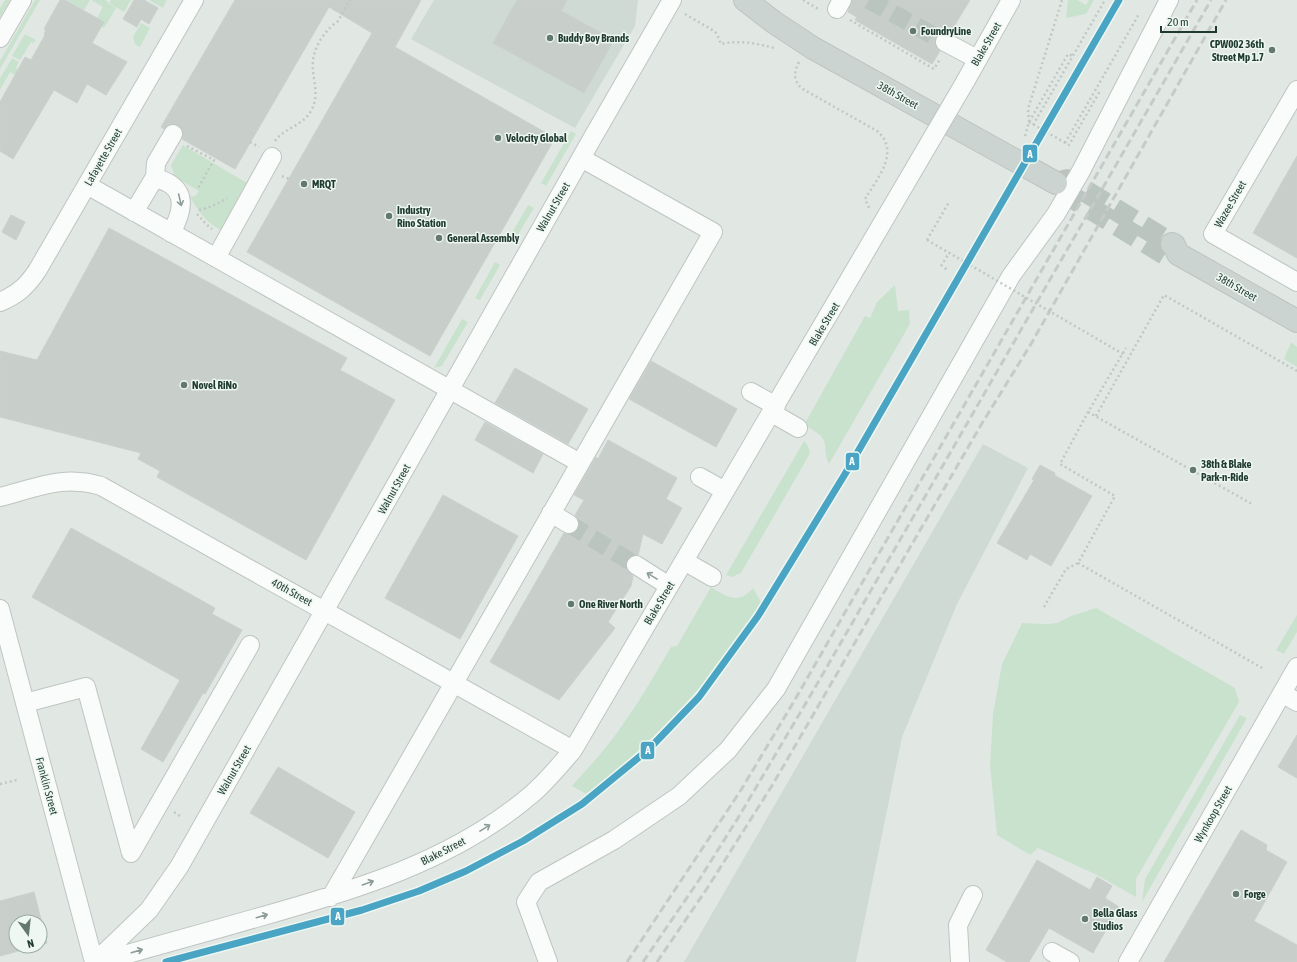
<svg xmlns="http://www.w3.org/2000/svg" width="1297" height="962" font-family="'Asap Condensed',sans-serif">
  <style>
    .built { fill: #cedad3 }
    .green { fill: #c9e2cd }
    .building { fill: #c8cfcb; stroke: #cad1cd }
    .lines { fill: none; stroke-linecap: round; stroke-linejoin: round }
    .minor-tunnel { stroke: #bac5c0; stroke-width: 18; stroke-dasharray: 18 9; stroke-linecap: butt }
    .major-tunnel { stroke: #bac5c0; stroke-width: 22; stroke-dasharray: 22 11; stroke-linecap: butt }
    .minor-casing { stroke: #bec5c1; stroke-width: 20 }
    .major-casing { stroke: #bbc5c0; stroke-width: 24 }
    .path { stroke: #bfc8c3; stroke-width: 2.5; stroke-dasharray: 2 3; stroke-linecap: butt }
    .minor { stroke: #fafcfb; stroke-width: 18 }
    .major { stroke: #ccd4d1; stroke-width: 22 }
    .rail { stroke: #c6cac8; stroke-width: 3; stroke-dasharray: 8 4; stroke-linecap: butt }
    .minor-bridge-casing { stroke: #bec5c1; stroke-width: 20; stroke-linecap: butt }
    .path-bridge { stroke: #bfc8c3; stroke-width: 2.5; stroke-dasharray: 2 3; stroke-linecap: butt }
    .minor-bridge { stroke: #fafcfb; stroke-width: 18 }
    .rail-1-casing { stroke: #eff7f2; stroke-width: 10 }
    .rail-1 { stroke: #49a5c3; stroke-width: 7 }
    .oneway { stroke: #8c9c96 }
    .poi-dot { fill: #63786f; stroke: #eff7f2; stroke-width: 1.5 }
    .labels { text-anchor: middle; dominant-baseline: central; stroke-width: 3; stroke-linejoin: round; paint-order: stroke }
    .poi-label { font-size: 11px; font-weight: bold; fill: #1f3b30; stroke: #eff7f2; text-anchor: start }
    .street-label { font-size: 11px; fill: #1f3b30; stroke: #eff7f2 }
    .line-badge { stroke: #eff7f2; stroke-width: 1.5 }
    .badge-label { font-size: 11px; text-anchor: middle; font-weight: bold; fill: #fff }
  </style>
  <rect width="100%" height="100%" fill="#e1e8e4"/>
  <path class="built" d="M434 0H638L635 26 575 128 411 39Z
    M983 444 1028 468 957 604 902 737 856 962H684Z"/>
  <path class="green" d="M5 0H10L0 17V8Z
    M35 0H40L0 69V61Z
    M66 0H90L84 10Z
    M91 0H105L108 2V3L116 8 104 28 100 26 103 21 97 18 103 7Z
    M111 0H131L124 12 109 3Z
    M149 0H167L163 8Z
    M1068 0H1077L1086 5 1089 0H1094L1086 14 1066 18Z
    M141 23 150 28 140 47 135 44 133 37Z
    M25 34 36 40 33 43 31 42 20 60 12 56Z
    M12 58 19 62 16 68 39 82 36 87 10 72 0 90V78Z
    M571 131 576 134 546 186 541 183Z
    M183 145 252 186 224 232C208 224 199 213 190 197L195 196 199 191 175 177 171 165Z
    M528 205 534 208 513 243 508 240Z
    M495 262 500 265 480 300 475 298Z
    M895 285 898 311 909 310 910 324 829 464C825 456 826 454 825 445 824 435 813 430 804 425L865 316 870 318 877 302Z
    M462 319 468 322 442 366 434 368Z
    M1291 342 1297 347V367L1284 359Z
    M804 441C809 446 811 451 808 457L741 573 732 577 726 575Z
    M711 587C727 597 738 605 753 588L761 602C717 677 655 741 586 794L572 786C583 773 596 760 606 747 631 716 651 681 671 647L677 646Z
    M1096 608 1235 688 1239 702 1136 879V897L1097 875 1038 848 1030 855 997 835 990 765 993 714 1002 664 1022 623 1046 624 1057 623 1071 616Z
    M1297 615V632L1284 654 1276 650Z
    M1240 715 1247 718 1142 902 1145 879Z"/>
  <path class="building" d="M60 0H65L104 22 92 43 127 62 106 95 87 84 77 103 54 90 13 159 0 151V102L25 57 31 60 45 35 44 34 46 30 44 29Z
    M134 0H144L158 8 149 24 141 19 137 27 123 19Z
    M235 0H421L395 47 555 138 430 356 247 252 372 33 329 7 235 169 182 139 183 134 182 129 178 125 173 124 168 125 164 129 161 127Z
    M517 0H567L561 11 614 40 584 93 493 43Z
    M852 0H970L950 33 944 32 940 33 936 37 935 43 936 47 940 51 932 64 855 20 857 17 848 12Z
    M1297 156V258L1253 233Z
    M11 215 25 222 16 240 2 232Z
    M109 228 347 358 340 370 395 400 306 560 157 477 160 471 138 459 141 453 0 417V351L37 360Z
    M651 361 737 409 716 447 629 399Z
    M515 368 588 409 568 444 495 403Z
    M485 422 543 454 533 473 475 440Z
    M608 440 677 478 666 499 682 508 662 544 643 534 638 555 631 556 627 559 626 564 627 570 633 576 631 586 608 622 615 628 559 700 490 662 564 533 569 534 574 533 578 529 579 524 578 519 575 515 584 500 574 495 596 457 598 459Z
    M1040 465 1055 473 1054 475 1092 496 1051 566 1030 554 1027 560 997 543 1034 480 1032 479Z
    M443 495 518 536 460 639 385 598Z
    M71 528 215 608 212 614 242 630 205 694 203 693 163 762 141 749 180 680 32 597Z
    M1297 735V778L1278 767Z
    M278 767 355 812 328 858 250 813Z
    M1241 830 1267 845 1266 850 1287 862 1254 921 1297 945V962H1164Z
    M1037 860 1090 890 1097 877 1112 886 1105 898 1119 907 1093 953 1049 928 1029 962H1007L986 950Z
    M34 892 47 943 40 945V922H16V946H37L0 956V901Z"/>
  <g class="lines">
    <path class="minor-tunnel" d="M869 0 945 42
      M569 524 636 565"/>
    <path class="major-tunnel" d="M1165 254 1060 190 1056 183 1067 180 1172 244"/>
    <g class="minor-casing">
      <path id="minor" d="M837 9 842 0
        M0 38 22 0
        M945 42 977 59
        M965 82 1011 0
        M1297 90 1213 234 1297 282
        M155 177C160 180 166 181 170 184 188 196 180 217 171 233
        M87 185 580 463
        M134 212 155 177 156 163 173 134
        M216 258 272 157
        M0 302C18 294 26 287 37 271L194 0
        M751 392 776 406
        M772 413 798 428
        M700 477 725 491
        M0 497C24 491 55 479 79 482 87 482 94 484 101 486L573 750
        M551 513 569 524
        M684 561 712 577
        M636 565 669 586
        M0 609 94 962
        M1282 693 1297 702
        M25 703 86 687 131 853
        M131 853 250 645
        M331 897 713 232 581 158
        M1052 952 1070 962
        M96 961 149 910 179 867 593 137 672 0
        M99 962C152 947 204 933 256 918 353 891 454 861 532 794 547 781 560 765 573 750L917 164
        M548 962 526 902 539 882 614 840 679 796 728 750 776 689 1011 276 1056 214 1081 171 1169 0
        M960 962 958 925 973 895
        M1128 962 1297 667"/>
    </g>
    <g class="major-casing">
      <path id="major" d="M745 0 775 23 813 48 1056 183
        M1172 244 1174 245 1178 254 1297 321"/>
    </g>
    <path class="path" d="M803 0 820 10
      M685 14 714 31 717 34 721 44C739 40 756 43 774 48
      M850 20 934 69 940 59
      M799 62C794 71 793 79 801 88L877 131C901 151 877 179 865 199L870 210
      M1029 122 1069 145 1100 91
      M1029 122 1028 109 1062 0
      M1033 125 1105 0
      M1025 136 1029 122 1068 54 1073 56
      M275 141C285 127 304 126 312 109 321 90 309 74 314 55 316 46 322 36 329 29 331 26 335 24 338 21 342 14 346 7 350 0
      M250 142 259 147
      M1065 143 1139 14
      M187 146 214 160 197 190
      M282 176 289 179
      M199 210C209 208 218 204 227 198
      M197 214 206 224 212 229
      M927 240 949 202
      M941 266 949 253
      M945 268 947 270
      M1088 412 1252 504
      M1096 416 1164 295 1297 371
      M1078 563 1264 669
      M1044 607 1066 569 1078 563 1115 496 1060 464 1088 412 1126 348
      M0 784 17 780
      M174 812 180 816"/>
    <use href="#minor" class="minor"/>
    <use href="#major" class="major"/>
    <path class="rail" d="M627 962 741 790 793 703 1197 0
      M643 962 699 880 738 818 813 691 1211 0
      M657 962 708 887 773 784 981 425 1031 344 1226 0"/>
    <g class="minor-bridge-casing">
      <path id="minor-bridge" d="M917 164 965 82"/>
    </g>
    <path class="path-bridge" d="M927 240 1123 354"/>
    <use href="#minor-bridge" class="minor-bridge"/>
    <g class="rail-1-casing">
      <path id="rail-1" d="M166 962 362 910 419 891 466 871 523 841 582 804 649 749 699 697 758 616 845 474 1119 0"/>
    </g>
    <use href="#rail-1" class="rail-1"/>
  </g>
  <defs><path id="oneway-shaft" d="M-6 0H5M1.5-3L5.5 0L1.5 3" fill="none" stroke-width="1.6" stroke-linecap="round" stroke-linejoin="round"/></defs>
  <g class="oneway">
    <use href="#oneway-shaft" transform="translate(180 200) rotate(77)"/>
    <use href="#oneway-shaft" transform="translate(652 576) rotate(-149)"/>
    <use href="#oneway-shaft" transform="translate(485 828) rotate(-32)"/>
    <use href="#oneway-shaft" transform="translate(368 883) rotate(-20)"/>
    <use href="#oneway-shaft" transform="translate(262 916) rotate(-16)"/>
    <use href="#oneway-shaft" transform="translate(137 951) rotate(-16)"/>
  </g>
  <g class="poi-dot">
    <circle cx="913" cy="31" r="4"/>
    <circle cx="550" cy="38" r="4"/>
    <circle cx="1272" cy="50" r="4"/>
    <circle cx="498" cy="138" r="4"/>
    <circle cx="304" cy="184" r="4"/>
    <circle cx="389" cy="216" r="4"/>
    <circle cx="439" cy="238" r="4"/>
    <circle cx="184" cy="385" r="4"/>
    <circle cx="1193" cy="470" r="4"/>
    <circle cx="571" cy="604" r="4"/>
    <circle cx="1236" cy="894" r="4"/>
    <circle cx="1085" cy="919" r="4"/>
  </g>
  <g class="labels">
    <g class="poi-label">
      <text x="921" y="31">FoundryLine</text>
      <text x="558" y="38">Buddy Boy Brands</text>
      <text x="1264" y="44" text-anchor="end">CPW002 36th<tspan x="1264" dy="13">Street Mp 1.7</tspan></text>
      <text x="506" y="138">Velocity Global</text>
      <text x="312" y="184">MRQT</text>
      <text x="397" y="210">Industry<tspan x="397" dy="13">Rino Station</tspan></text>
      <text x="447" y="238">General Assembly</text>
      <text x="192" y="385">Novel RiNo</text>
      <text x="1201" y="464">38th &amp; Blake<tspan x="1201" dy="13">Park-n-Ride</tspan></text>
      <text x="579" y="604">One River North</text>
      <text x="1244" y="894">Forge</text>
      <text x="1093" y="913">Bella Glass<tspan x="1093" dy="13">Studios</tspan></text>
    </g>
    <g class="street-label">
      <text transform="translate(986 44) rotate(-60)">Blake Street</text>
      <text transform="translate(898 95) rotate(29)">38th Street</text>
      <text transform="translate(103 157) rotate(-60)">Lafayette Street</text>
      <text transform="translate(1230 204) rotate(-60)">Wazee Street</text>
      <text transform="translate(553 207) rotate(-60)">Walnut Street</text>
      <text transform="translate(1237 287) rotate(30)">38th Street</text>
      <text transform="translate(824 324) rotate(-59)">Blake Street</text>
      <text transform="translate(394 489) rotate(-61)">Walnut Street</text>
      <text transform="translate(292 592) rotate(29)">40th Street</text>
      <text transform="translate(659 603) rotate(-59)">Blake Street</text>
      <text transform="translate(234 770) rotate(-60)">Walnut Street</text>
      <text transform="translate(47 786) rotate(75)">Franklin Street</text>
      <text transform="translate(1213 814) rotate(-60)">Wynkoop Street</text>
      <text transform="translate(443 851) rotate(-27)">Blake Street</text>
    </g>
  </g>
  <g class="line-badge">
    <rect x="1022" y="144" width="16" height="19" rx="4" fill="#49a5c3"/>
    <rect x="845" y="452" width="15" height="19" rx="4" fill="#49a5c3"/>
    <rect x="640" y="741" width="15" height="19" rx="4" fill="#49a5c3"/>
    <rect x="330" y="907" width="15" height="19" rx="4" fill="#49a5c3"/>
  </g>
  <g class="badge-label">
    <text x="1030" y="158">A</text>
    <text x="852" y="465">A</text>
    <text x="648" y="754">A</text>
    <text x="338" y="920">A</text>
  </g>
  <g transform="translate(28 934) rotate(165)"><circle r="19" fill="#eff7f2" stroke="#9caca4"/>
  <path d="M0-3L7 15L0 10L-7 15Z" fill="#63786f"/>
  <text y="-6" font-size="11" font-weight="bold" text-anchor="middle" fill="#1f3b30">N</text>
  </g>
  <path d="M1161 26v6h55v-6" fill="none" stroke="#1f3b30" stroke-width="2"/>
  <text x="1167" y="26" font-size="12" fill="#1f3b30" stroke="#eff7f2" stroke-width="3" paint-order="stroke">20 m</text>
</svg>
